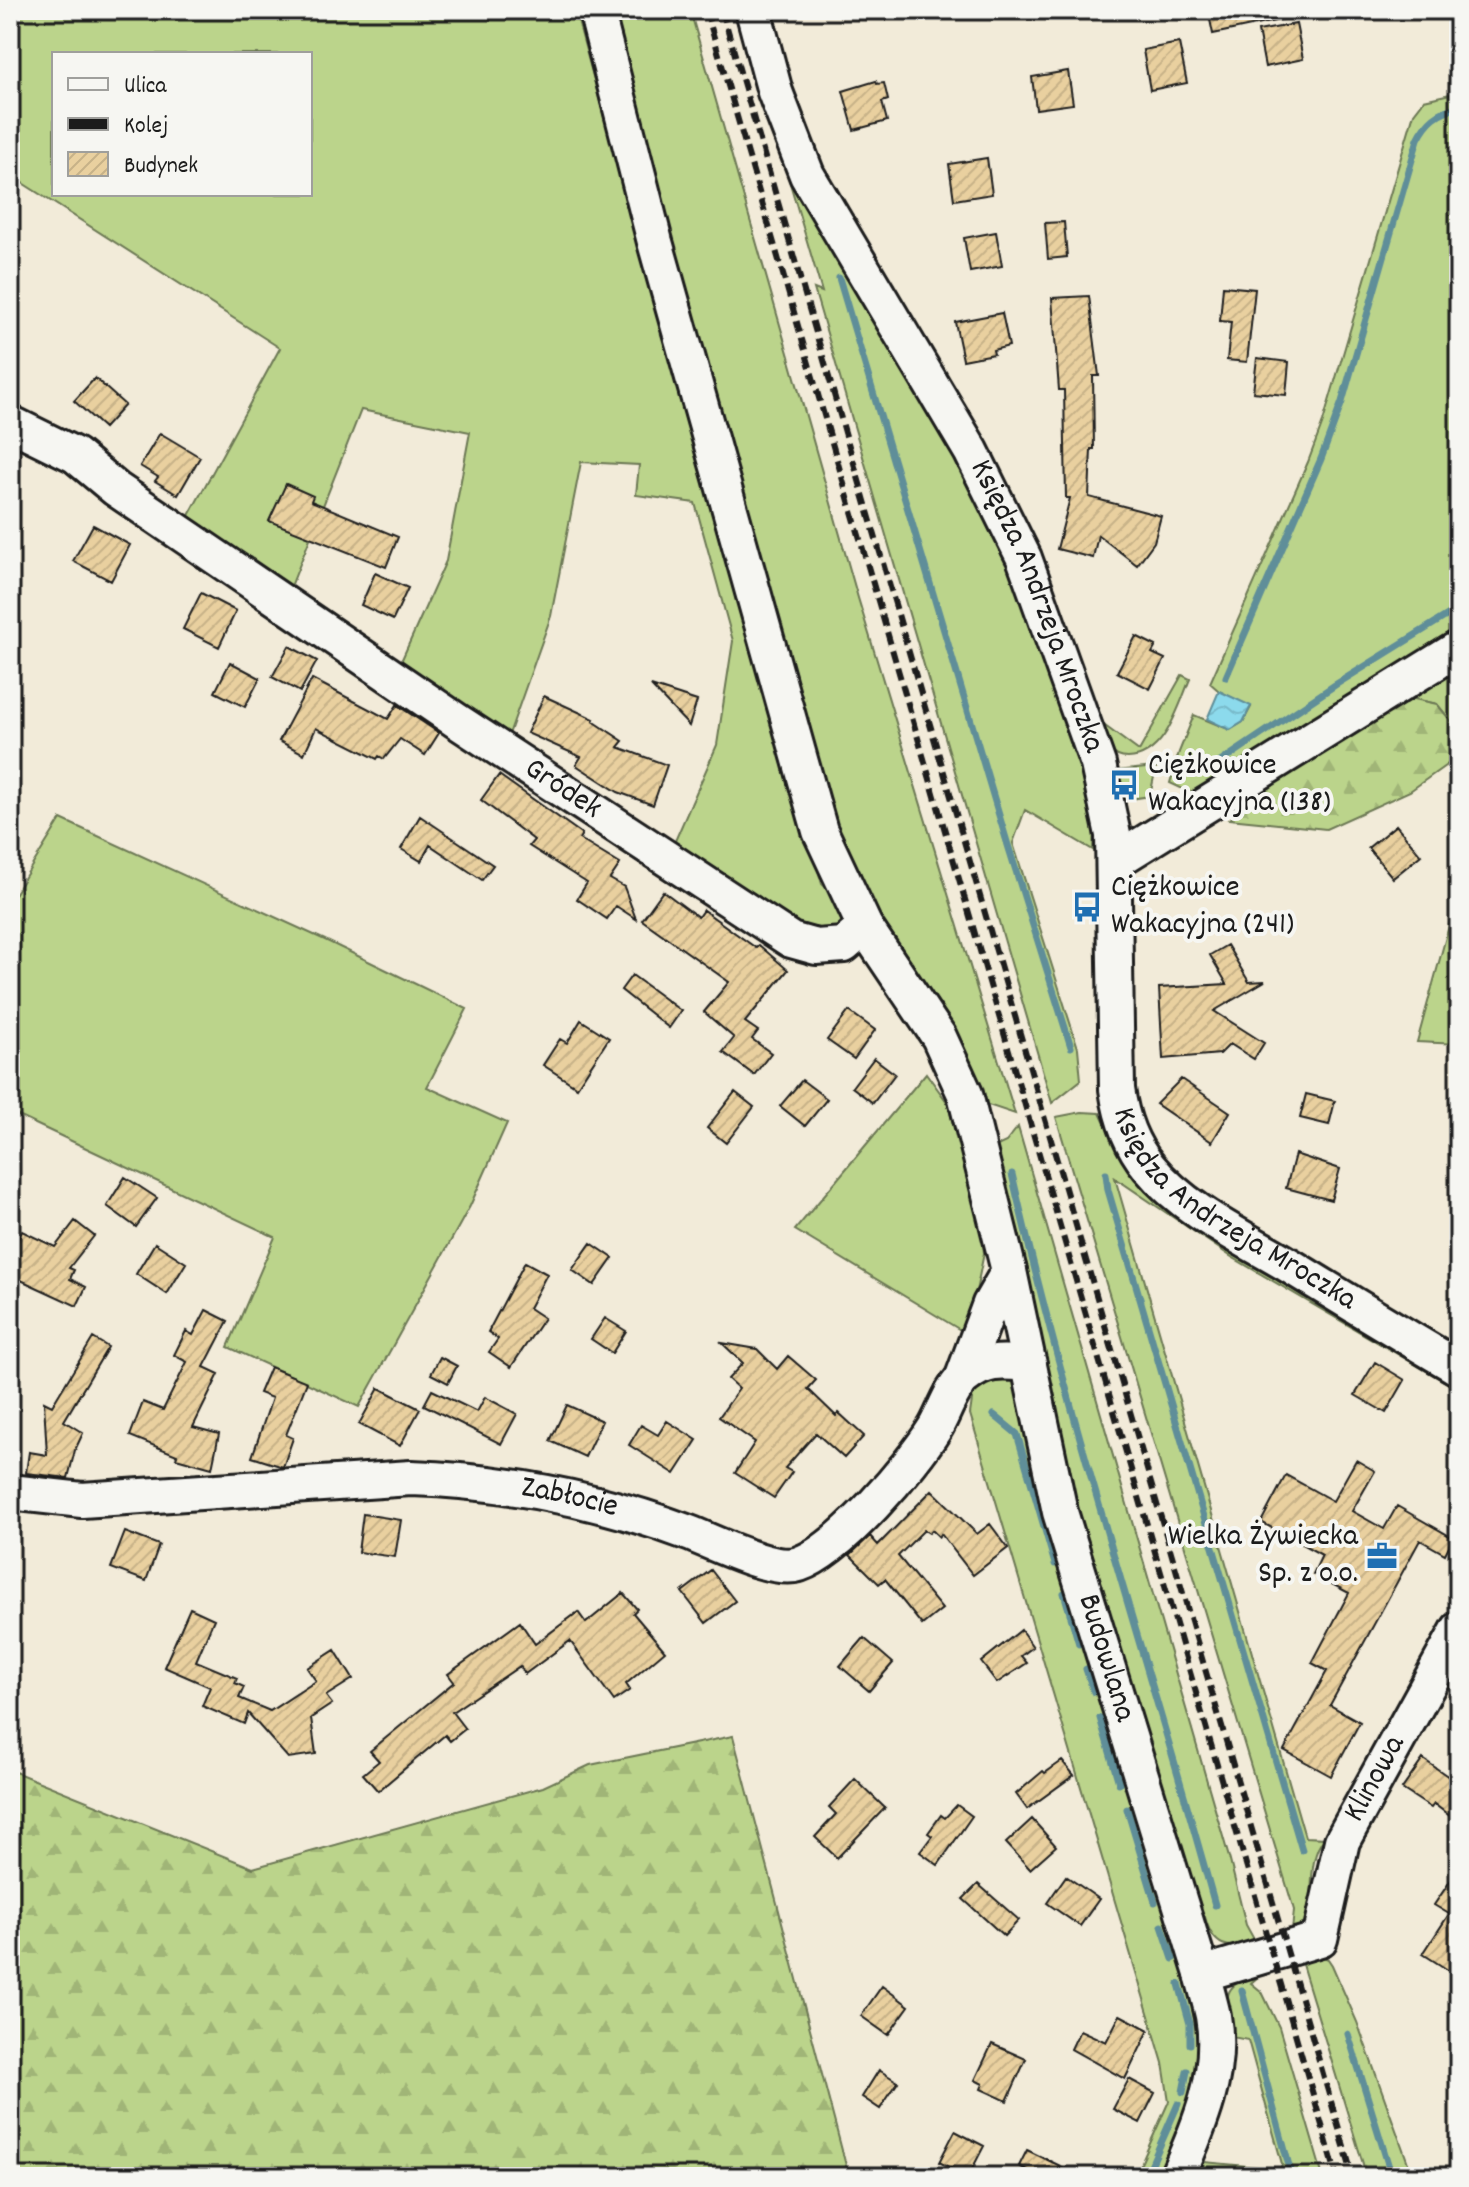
<svg xmlns="http://www.w3.org/2000/svg" width="1469" height="2187" font-family="Dekko,sans-serif">
  <style>
    .grass { fill: #bbd48b; stroke: #6c7854; stroke-width: 2; fill-rule: evenodd }
    .forest { fill: url(#forest-firs); stroke: #6c7854; stroke-width: 2 }
    .water { fill: url(#water-waves); stroke: #5f8e99; stroke-width: 2 }
    .lines { fill: none; stroke-linecap: round; stroke-linejoin: round }
    .stream { stroke: #5f8e99; stroke-width: 7 }
    .building { fill: url(#building-hatch); stroke: #1c1c1c; stroke-width: 2 }
    .minor-casing { stroke: #1c1c1c; stroke-width: 40 }
    .minor { stroke: #f6f6f2; stroke-width: 34 }
    .rail { stroke: #1c1c1c; stroke-width: 6; stroke-dasharray: 12 6; stroke-linecap: butt }
    .labels { text-anchor: middle; dominant-baseline: central; stroke-width: 8; stroke-linejoin: round; paint-order: stroke }
    .street-label { font-size: 32px; fill: #1c1c1c; stroke: #f6f6f2 }
    .poi-label { font-size: 32px; fill: #1c1c1c; stroke: #f6f6f2; text-anchor: start }
  </style>
  <defs>
    <pattern id="forest-firs" width="22" height="20" patternUnits="userSpaceOnUse" patternTransform="scale(2)"><rect width="22" height="20" fill="#bbd48b"/><path d="M5 1l3.5 6h-7zM16 11l3.5 6h-7z" fill="#a0b577"/></pattern>
    <pattern id="water-waves" width="16" height="10" patternUnits="userSpaceOnUse" patternTransform="scale(2)"><rect width="16" height="10" fill="#8cdaec"/><path d="M0 5q4-4 8 0t8 0" fill="none" stroke="#78baca"/></pattern>
    <pattern id="building-hatch" width="6" height="6" patternUnits="userSpaceOnUse" patternTransform="scale(2)"><rect width="6" height="6" fill="#e9d09f"/><path d="M-1 1l2-2M0 6l6-6M5 7l2-2" fill="none" stroke="#c7b288"/></pattern>
  </defs>
  <rect width="100%" height="100%" fill="#f2ebd9"/>
  <filter id="ink" filterUnits="userSpaceOnUse"><feTurbulence type="fractalNoise" baseFrequency=".0125" numOctaves="2"/><feDisplacementMap in="SourceGraphic" scale="16" xChannelSelector="R" yChannelSelector="G"/><feConvolveMatrix kernelMatrix="1 2 1 2 8 2 1 2 1" color-interpolation-filters="sRGB"/></filter>
  <g filter="url(#ink)">
    <path class="grass" d="M10 10H575L666 345 822 884 834 895 843 919 832 933 813 932 671 850 717 745 733 641 695 503 636 495 639 465 581 462 551 616 507 740 399 666 446 561 470 432 361 410 288 594 186 521 280 348 10 175ZM54 54H310V194H54Z
      M609 10H690L858 598 1015 1114 979 1102 928 992 877 914 829 818Z
      M1459 92V630L1198 796 1170 783 1179 752 1194 715 1230 730 1243 722 1251 707 1219 691 1210 683 1308 462 1323 422 1414 113 1424 100Z
      M787 173 991 515 1087 784 1094 828 1093 850 1025 810 1013 843 1078 1048 1081 1080 1052 1103 814 289 822 292Z
      M1459 665V731L1437 704 1405 697Z
      M1182 675 1190 679C1178 707 1165 757 1128 758 1107 758 1106 740 1101 723L1139 751Z
      M1156 767 1150 796 1123 800 1117 771Z
      M61 819 325 940 467 1009 427 1087 507 1123 470 1206 359 1407 228 1347 275 1237 10 1112V901Z
      M1459 920V1044L1417 1042 1450 922Z
      M926 1073 947 1102 980 1218 984 1253 967 1334 795 1230Z
      M1082 1112 1100 1113 1119 1153 1138 1178 1459 1380V1390L1230 1256 1115 1178 1305 1837 1325 1838C1303 1860 1318 1915 1304 1926 1301 1929 1296 1929 1292 1931L1294 1910 1056 1117Z
      M1018 1127 1230 1861 1246 1925 1256 1943C1228 1950 1213 1948 1205 1917L1196 1918 1106 1613 1047 1393 995 1147 1006 1142Z
      M986 1376H1007L1021 1388 1141 1812 1137 1828C1160 1899 1201 1995 1197 2068L1203 2073 1165 2177H1135L1169 2101 1163 2063 970 1414 973 1393Z
      M1318 1954 1328 1959 1332 1965 1357 2022 1413 2177H1367L1301 1961Z
      M1265 1971 1251 1983 1262 1992 1279 2027 1323 2177H1277L1282 2164 1248 2040 1232 2037C1225 1993 1219 1986 1265 1971Z
      M1204 2162 1257 2167 1267 2177H1197Z"/>
    <path class="forest" d="M1405 697 1437 704 1459 731V756L1410 791 1326 829 1229 819 1310 757Z
      M733 1736 849 2177H10V1770L253 1868 543 1787 590 1765Z"/>
    <path class="water" d="M1219 691 1251 706 1243 722 1230 730 1207 719Z"/>
    <g class="lines">
      <path class="stream" d="M839 278 1007 842 1071 1047
        M1226 677 1321 459 1342 402 1418 139C1427 121 1438 111 1459 107
        M1216 765 1335 685 1459 608
        M1012 1174C1068 1421 1148 1661 1215 1905
        M1106 1174 1108 1190 1302 1850
        M994 1415 1017 1434 1055 1564
        M1064 1593 1079 1644
        M1086 1669 1094 1692
        M1100 1718 1119 1783
        M1127 1809 1155 1902
        M1162 1926 1173 1959
        M1179 1984 1190 2024V2044
        M1242 1991 1292 2177
        M1348 2034 1392 2177
        M1183 2092 1187 2071
        M1146 2177 1178 2104"/>
    </g>
    <path class="building" d="M1208 10H1284L1285 19 1213 34Z
      M1296 24 1303 59 1265 67 1258 31Z
      M1179 43 1187 83 1150 90 1143 50Z
      M1068 71 1073 104 1036 109 1032 77Z
      M876 81 877 84 884 83 888 100 882 102 887 121 854 130 843 91Z
      M987 158 992 194 954 200 949 164Z
      M1064 222 1067 257 1048 259 1045 223Z
      M996 232 1002 266 970 272 964 238Z
      M1223 286 1255 289 1247 362 1227 360 1231 322 1220 321Z
      M1089 296 1099 376H1093L1094 449H1091L1089 497 1161 516 1154 542 1137 565 1098 535 1093 558 1057 549 1070 498H1066L1064 390H1059L1052 298Z
      M1002 313 1009 346 993 350 994 354 963 360 955 322Z
      M1257 358 1289 362 1286 395 1253 392Z
      M95 378 125 405 104 428 74 401Z
      M160 433 200 457 178 495 155 481 158 477 140 466Z
      M286 484 313 496 311 501 398 537 386 567 269 521Z
      M93 525 130 545 111 581 73 561Z
      M375 573 408 588 393 620 361 605Z
      M201 593 236 611 219 647 183 629Z
      M1136 636 1156 646 1152 653 1165 659 1150 689 1117 672Z
      M289 646 317 661 300 692 272 677Z
      M230 662 260 678 245 707 215 692Z
      M312 679 388 719 397 705 439 733 425 755 400 739 384 759 379 756 377 759 316 728 304 754 279 741Z
      M651 686 697 701 689 726Z
      M544 696 594 719 593 721 623 741 618 747 667 765 653 805 618 792 576 765 581 757 527 733Z
      M499 775 582 834 579 839 620 864 610 879 624 887 636 919 616 906 607 919 577 899 587 883 529 846 534 840 481 800Z
      M420 816 493 865 482 880 430 845 421 861 401 849Z
      M1396 825 1421 855 1393 878 1368 848Z
      M663 891 698 917 703 910 756 948 759 945 788 970 745 1022 758 1031 752 1039 771 1053 754 1075 723 1052 734 1038 704 1012 729 982 642 920Z
      M1227 945 1249 982 1265 981 1214 1011 1264 1043 1254 1059 1230 1044 1220 1054 1163 1059 1159 988 1227 984 1210 955Z
      M632 975 681 1011 669 1028 621 990Z
      M849 1011 875 1030 854 1059 827 1040Z
      M581 1020 609 1038 577 1087 543 1065 560 1039 567 1043Z
      M874 1058 895 1074 873 1103 852 1087Z
      M1181 1079 1230 1112 1212 1142 1156 1104Z
      M802 1080 827 1099 805 1126 780 1106Z
      M735 1092 754 1107 726 1143 707 1128Z
      M1306 1094 1335 1101 1329 1125 1300 1118Z
      M1295 1154 1340 1169 1331 1200 1286 1188Z
      M125 1177 157 1198 136 1227 107 1206Z
      M75 1221 94 1236 69 1268 74 1270 70 1279 86 1287 77 1306 10 1275V1256L22 1231 55 1247Z
      M155 1243 186 1263 167 1294 136 1274Z
      M591 1243 613 1258 594 1285 572 1270Z
      M525 1262 547 1274 529 1308 544 1318 511 1367 489 1352 498 1339 488 1332Z
      M206 1310 228 1321 204 1367 219 1374 193 1427 219 1434 212 1468 176 1458 177 1455 130 1436 143 1402 163 1410 187 1362 174 1355 186 1331 193 1335Z
      M605 1318 626 1331 612 1353 591 1339Z
      M93 1338 108 1347 64 1421 83 1433 75 1450 68 1478 26 1473 29 1452 47 1455 44 1402 52 1406Z
      M722 1343 757 1349 777 1369 788 1356 816 1380 808 1389 836 1416 839 1413 864 1436 844 1458 816 1433 785 1468 792 1472 774 1498 735 1473 755 1442 719 1417 739 1389 728 1379 743 1363Z
      M440 1357 457 1366 448 1383 431 1374Z
      M1375 1362 1405 1380 1386 1413 1355 1395Z
      M270 1367 307 1382 286 1435 293 1438 283 1467 252 1457 272 1398 259 1393Z
      M379 1388 420 1409 400 1446 359 1424Z
      M432 1390 477 1412 485 1397 517 1414 501 1444 424 1405Z
      M567 1405 602 1421 585 1457 550 1441Z
      M667 1421 697 1440 675 1474 629 1445 641 1425 658 1435Z
      M1356 1460 1375 1471 1352 1511 1384 1529 1397 1506 1453 1538 1445 1554 1420 1540 1330 1705 1360 1722 1331 1776 1284 1750 1327 1671 1312 1663 1349 1593 1313 1574 1322 1555 1261 1522 1286 1475 1333 1501Z
      M932 1490 977 1534 990 1524 1008 1548 973 1575 941 1534 939 1537 932 1530 929 1533 924 1530 898 1556 942 1609 922 1625 885 1579 879 1584 850 1555 870 1536 878 1545Z
      M363 1514 401 1520 395 1557 358 1552Z
      M125 1532 159 1545 146 1581 111 1568Z
      M711 1570 735 1601 706 1623 682 1592Z
      M623 1593 637 1609 633 1613 665 1651 626 1684 630 1690 614 1701 570 1641 525 1674 520 1666 452 1712 465 1729 450 1741 445 1735 378 1791 363 1774 379 1761 370 1751 454 1682 448 1674 520 1622 535 1644 578 1612 586 1623Z
      M190 1608 214 1619 196 1661 237 1678 235 1683 244 1687 239 1698 270 1711 316 1681 307 1668 335 1650 353 1679 326 1696 332 1704 311 1718 316 1754 288 1758 248 1713 244 1724 202 1706 210 1687 164 1667Z
      M1021 1630 1033 1647 1021 1656 1027 1663 997 1683 981 1662Z
      M864 1638 893 1663 869 1691 840 1666Z
      M1423 1759 1459 1784V1823L1434 1804 1431 1808 1402 1789Z
      M1062 1761 1074 1775 1027 1809 1016 1794 1043 1771 1045 1773Z
      M855 1779 885 1808 837 1858 815 1837 836 1814 829 1807Z
      M957 1805 972 1816 938 1865 920 1852 932 1836 928 1833 941 1815 945 1818Z
      M1032 1819 1056 1846 1030 1869 1006 1843Z
      M1459 1868V1977L1423 1954 1449 1914 1434 1905Z
      M1066 1876 1099 1899 1080 1926 1047 1903Z
      M978 1884 1019 1920 1004 1936 963 1899Z
      M882 1986 909 2006 888 2035 861 2016Z
      M1120 2015 1149 2030 1125 2079 1071 2049 1080 2030 1106 2042Z
      M992 2044 1026 2059 1007 2101 981 2089 983 2084 975 2080Z
      M879 2070 898 2082 880 2109 862 2097Z
      M1129 2079 1155 2093 1140 2123 1113 2109Z
      M955 2131 984 2146 968 2177 939 2162Z
      M1027 2150 1083 2177H1041L1019 2166Z"/>
    <g class="lines">
      <g class="minor-casing">
        <g id="minor">
          <path id="s1" d="M596 10 655 242 820 831 865 927 939 1037 965 1094 1009 1271 1060 1512 1202 1974C1206 1988 1210 2002 1213 2016 1223 2072 1199 2127 1177 2177"/>
          <path id="s2" d="M753 10 775 92 807 175 971 451 1024 558 1098 764 1113 835 1117 1089C1121 1118 1130 1144 1149 1167 1184 1210 1240 1236 1287 1264 1344 1299 1401 1334 1459 1368"/>
          <path id="s3" d="M10 423 75 455 116 489 457 721 791 940 816 947 844 945 865 927"/>
          <path d="M1114 862 1459 648"/>
          <path d="M963 1377 990 1304 1009 1271"/>
          <path id="s4" d="M10 1492 82 1500 411 1478C505 1481 601 1500 689 1533 715 1543 774 1573 799 1564 840 1550 912 1465 935 1428 944 1413 952 1386 966 1376 987 1359 1003 1362 1029 1364"/>
          <path id="s5" d="M1202 1974 1320 1939 1342 1841 1459 1629"/>
        </g>
      </g>
      <use href="#minor" class="minor"/>
      <path class="rail" d="M706 10 1337 2177
        M722 10 1353 2177"/>
    </g>
  </g>
  <defs>
    <g id="bus-bare" transform="scale(2.4)"><path d="M-5-6H5V4H4V6H2V4H-2V6H-4V4H-5ZM-3.5-4V0h7V-4ZM-3.5 1.2v1.5H-2V1.2ZM2 1.2v1.5H3.5V1.2Z" fill="#1f6fb2" stroke="#f6f6f2" stroke-width="2.5" paint-order="stroke"/></g>
    <g id="office-bare" transform="scale(2.4)"><path d="M-6-3h4V-5.5h4V-3h4V5H-6ZM-1-4.5V-3h2v-1.5ZM-6 0V1H6V0Z" fill="#1f6fb2" stroke="#f6f6f2" stroke-width="2.5" paint-order="stroke"/></g>
  </defs>
  <g fill-rule="evenodd">
    <use href="#bus-bare" x="1124" y="785"/>
    <use href="#bus-bare" x="1087" y="907"/>
    <use href="#office-bare" x="1382" y="1556"/>
  </g>
  <g class="labels">
    <g class="street-label">
      <text stroke="none"><textPath href="#s2" startOffset="664">Księdza Andrzeja Mroczka</textPath></text>
      <text stroke="none"><textPath href="#s3" startOffset="664">Gródek</textPath></text>
      <text stroke="none"><textPath href="#s2" startOffset="1336">Księdza Andrzeja Mroczka</textPath></text>
      <text stroke="none"><textPath href="#s4" startOffset="562">Zabłocie</textPath></text>
      <text stroke="none"><textPath href="#s1" startOffset="1734">Budowlana</textPath></text>
      <text stroke="none"><textPath href="#s5" startOffset="294">Klinowa</textPath></text>
    </g>
    <g class="poi-label">
      <text x="1148" y="767">Ciężkowice<tspan x="1148" dy="37">Wakacyjna (138)</tspan></text>
      <text x="1111" y="889">Ciężkowice<tspan x="1111" dy="37">Wakacyjna (241)</tspan></text>
      <text x="1358" y="1538" text-anchor="end">Wielka Żywiecka<tspan x="1358" dy="37">Sp. z o.o.</tspan></text>
    </g>
  </g>
  <rect width="1469" height="2187" fill="none" stroke="#f6f6f2" stroke-width="40"/>
  <rect x="20" y="20" width="1429" height="2147" fill="none" stroke="#1c1c1c" stroke-width="3" filter="url(#ink)"/>
  <rect x="52" y="52" width="260" height="144" fill="#f6f6f2" stroke="#9f9f9c" stroke-width="2"/>
  <rect x="68" y="78" width="40" height="12" fill="#f6f6f2" stroke="#9f9f9c" stroke-width="2"/>
  <text x="124" y="92" font-size="24" fill="#1c1c1c">Ulica</text>
  <rect x="68" y="118" width="40" height="12" fill="#1c1c1c" stroke="#9f9f9c" stroke-width="2"/>
  <text x="124" y="132" font-size="24" fill="#1c1c1c">Kolej</text>
  <rect x="68" y="152" width="40" height="24" fill="url(#building-hatch)" stroke="#9f9f9c" stroke-width="2"/>
  <text x="124" y="172" font-size="24" fill="#1c1c1c">Budynek</text>
</svg>
